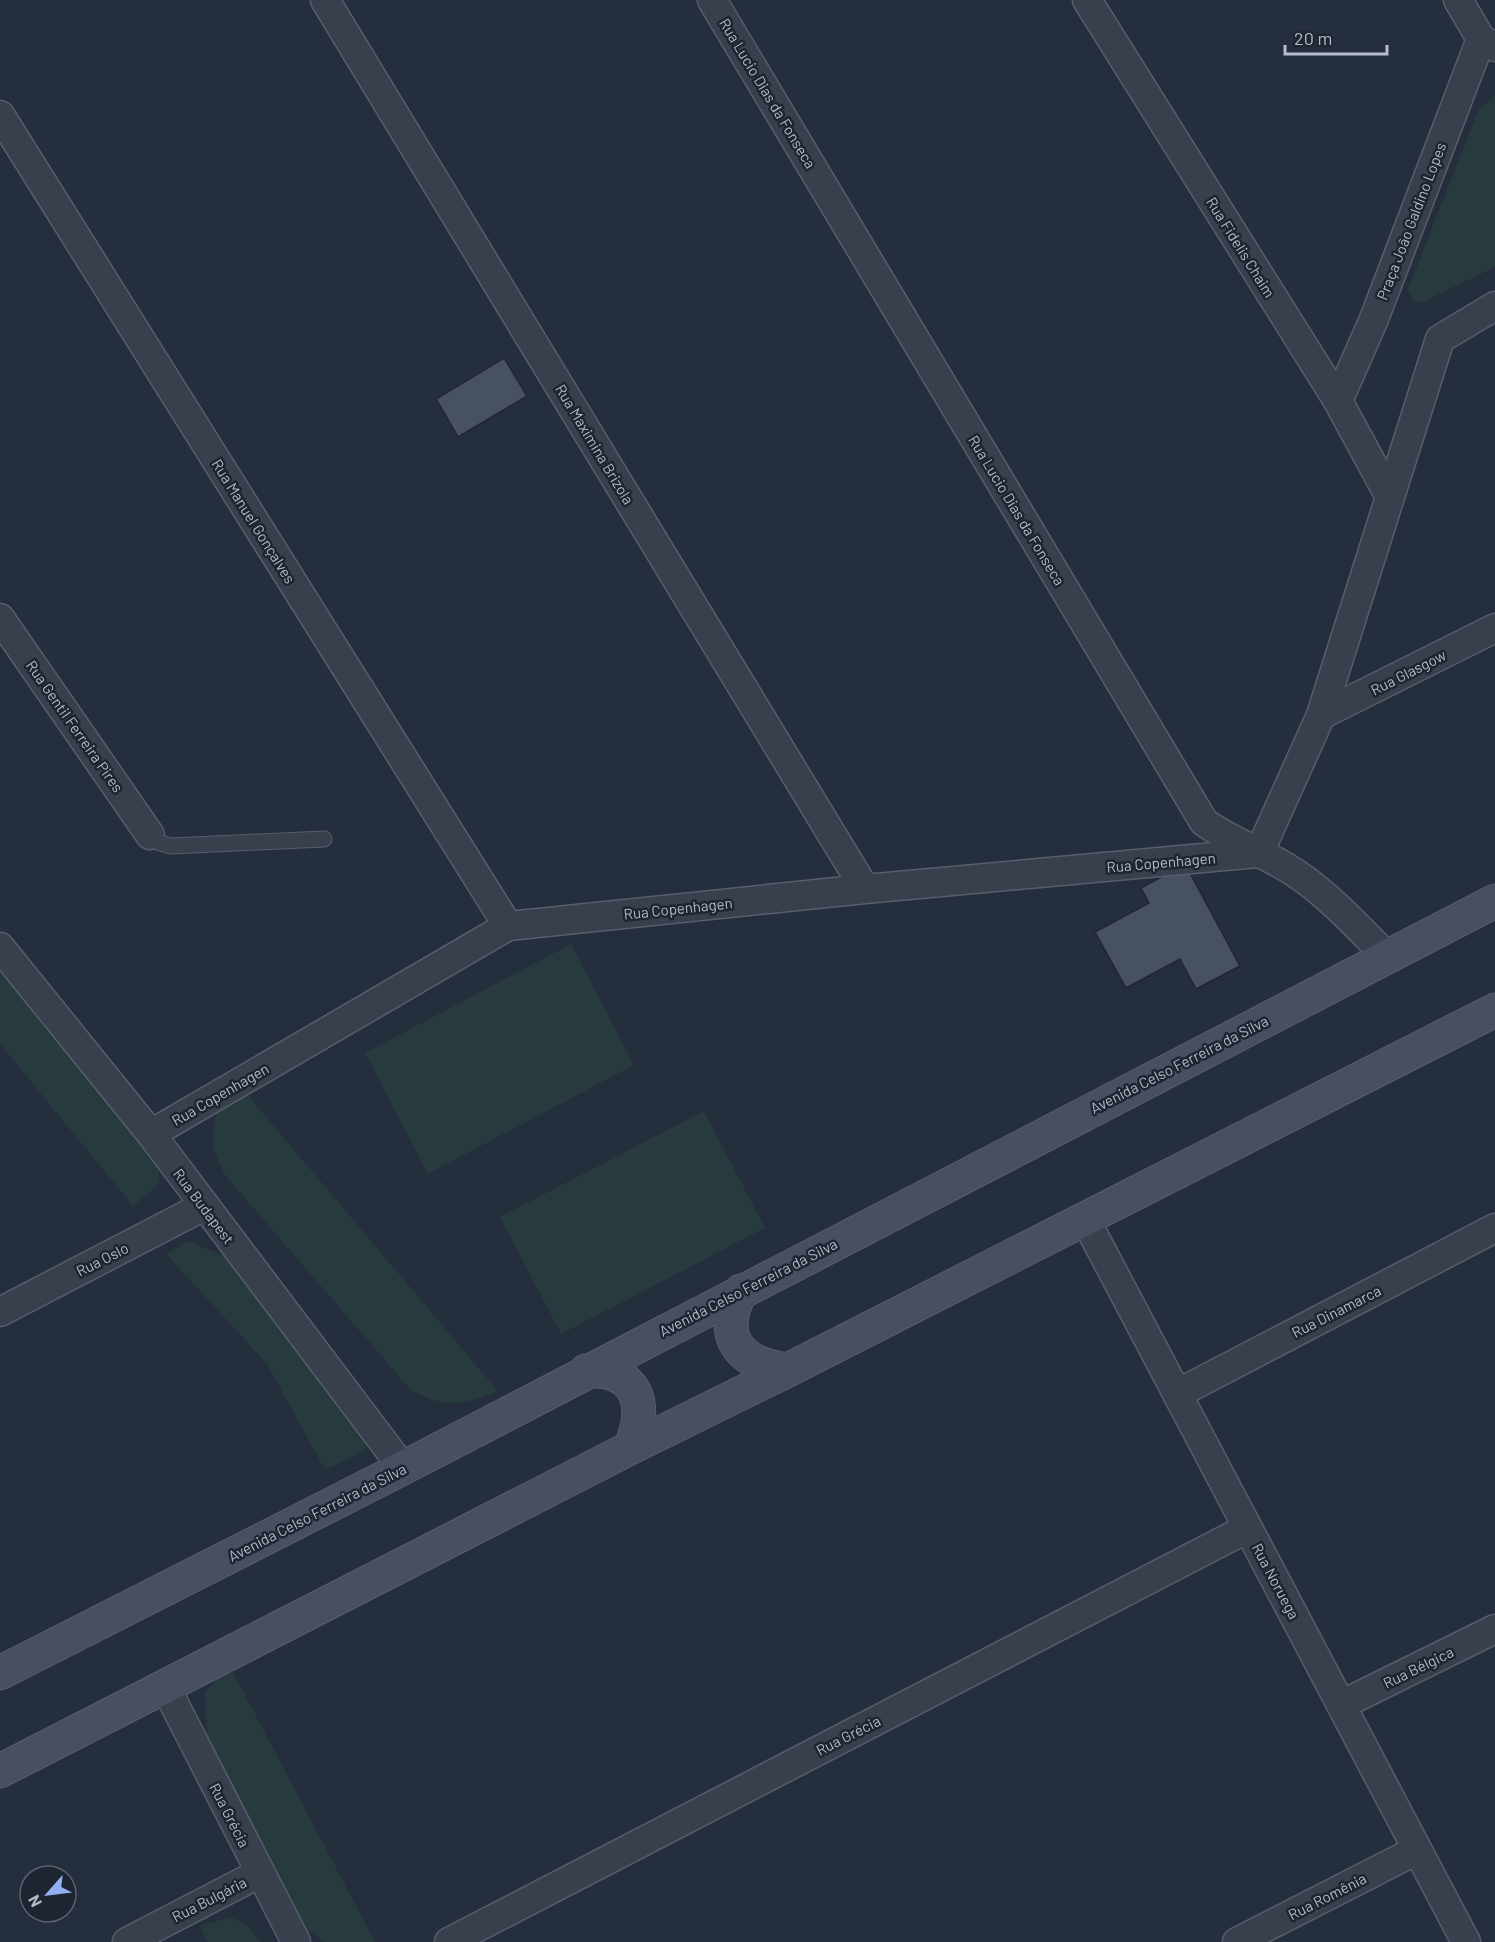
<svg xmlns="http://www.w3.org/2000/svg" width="1495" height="1942" font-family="Barlow,sans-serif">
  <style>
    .green { fill: #273a3e }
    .building { fill: #475161; stroke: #202734; stroke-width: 1.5 }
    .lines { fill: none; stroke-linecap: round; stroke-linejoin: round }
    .lane-casing { stroke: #575e6b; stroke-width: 17 }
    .street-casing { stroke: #575e6b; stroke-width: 31 }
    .secondary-casing { stroke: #575e6b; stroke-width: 35 }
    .lane { stroke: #39404d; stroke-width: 15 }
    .street { stroke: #39404d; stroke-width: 28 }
    .secondary { stroke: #474f60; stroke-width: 33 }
    .labels { text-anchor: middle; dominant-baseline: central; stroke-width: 5; stroke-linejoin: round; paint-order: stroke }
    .street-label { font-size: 15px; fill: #b5bbc8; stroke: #1e2532 }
  </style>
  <rect width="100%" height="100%" fill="#252e3d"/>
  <path class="green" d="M1495 96V267L1423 302H1414L1408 289 1479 109Z
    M571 944 634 1065 428 1174 365 1053Z
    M0 974 25 992 157 1158 160 1183 133 1206 0 1044Z
    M246 1093 498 1391C463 1405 443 1410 409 1388L224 1174 212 1146 216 1114Z
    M704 1111 765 1228 561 1334 500 1217Z
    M188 1241 237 1261 363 1417 365 1451 325 1470 267 1364 166 1254Z
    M233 1672 375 1942H325L298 1924 208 1743 204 1692 219 1678Z
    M231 1917 245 1924 261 1942H208L200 1926Z"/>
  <path class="building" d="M504 358 527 396 458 437 436 399Z
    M1185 864 1240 966 1196 989 1180 959 1126 988 1095 932 1149 903 1141 888Z"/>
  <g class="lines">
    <g class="lane-casing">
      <path id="lane" d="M150 835 160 843 171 846 324 839"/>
    </g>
    <g class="street-casing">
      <path id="street" d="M325 0 865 889
        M712 0 1204 822C1229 840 1257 850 1284 866 1324 889 1355 925 1388 957
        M1087 0 1338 401 1390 497
        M1458 0 1481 39 1495 47
        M0 115 508 926
        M1338 401 1374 319 1481 39
        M0 618 150 835
        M1321 715 1495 628
        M1259 853 1321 715 1440 339 1495 306
        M0 947 151 1134 403 1468
        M151 1134 508 926 865 889 1257 853
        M1085 1219 1466 1942
        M0 1312 204 1206
        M1177 1394 1495 1228
        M166 1688 296 1942
        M1341 1705 1495 1629
        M127 1942 260 1873
        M449 1942 1248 1528
        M1237 1942 1417 1850"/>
    </g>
    <g class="secondary-casing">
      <path id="secondary" d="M741 1291C717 1337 739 1364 788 1370
        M586 1371C638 1368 649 1406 630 1448
        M0 1673 403 1468 1495 901
        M0 1771 630 1448 788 1370 1495 1010"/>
    </g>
    <use href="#lane" class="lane"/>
    <use href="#street" class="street"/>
    <use href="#secondary" class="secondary"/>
  </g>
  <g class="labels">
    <g class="street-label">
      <text transform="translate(768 93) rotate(59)">Rua Lucio Dias da Fonseca</text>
      <text transform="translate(1411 221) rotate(-69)">Praça João Galdino Lopes</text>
      <text transform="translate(1241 247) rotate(58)">Rua Fidelis Chaim</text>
      <text transform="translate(595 444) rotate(59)">Rua Maximina Brizola</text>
      <text transform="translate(1017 510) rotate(59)">Rua Lucio Dias da Fonseca</text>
      <text transform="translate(254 521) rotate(58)">Rua Manuel Gonçalves</text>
      <text transform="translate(1408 672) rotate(-27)">Rua Glasgow</text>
      <text transform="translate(75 726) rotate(55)">Rua Gentil Ferreira Pires</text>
      <text transform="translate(1161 862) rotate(-5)">Rua Copenhagen</text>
      <text transform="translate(678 908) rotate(-6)">Rua Copenhagen</text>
      <text transform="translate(1179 1064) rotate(-27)">Avenida Celso Ferreira da Silva</text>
      <text transform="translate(220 1094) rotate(-30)">Rua Copenhagen</text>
      <text transform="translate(204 1206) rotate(53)">Rua Budapest</text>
      <text transform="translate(102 1259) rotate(-27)">Rua Oslo</text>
      <text transform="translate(748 1287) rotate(-27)">Avenida Celso Ferreira da Silva</text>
      <text transform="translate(1336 1311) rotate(-27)">Rua Dinamarca</text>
      <text transform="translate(317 1512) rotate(-27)">Avenida Celso Ferreira da Silva</text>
      <text transform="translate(1276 1581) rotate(62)">Rua Noruega</text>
      <text transform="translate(1418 1667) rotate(-26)">Rua Bélgica</text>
      <text transform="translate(848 1735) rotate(-27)">Rua Grécia</text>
      <text transform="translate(230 1815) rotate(63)">Rua Grécia</text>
      <text transform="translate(1327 1896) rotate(-27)">Rua Romênia</text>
      <text transform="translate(209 1899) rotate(-27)">Rua Bulgária</text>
    </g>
  </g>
  <g transform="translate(48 1894) rotate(242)"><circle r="28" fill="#1e2532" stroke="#5a616e" stroke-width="1.5"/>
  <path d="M0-4.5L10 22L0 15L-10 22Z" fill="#90b0f2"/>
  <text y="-9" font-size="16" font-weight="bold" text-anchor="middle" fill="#b5bbc8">N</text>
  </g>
  <path d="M1285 45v9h102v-9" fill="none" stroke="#b5bbc8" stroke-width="3"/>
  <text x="1294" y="45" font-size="18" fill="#b5bbc8" stroke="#1e2532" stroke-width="4.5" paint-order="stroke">20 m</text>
</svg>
